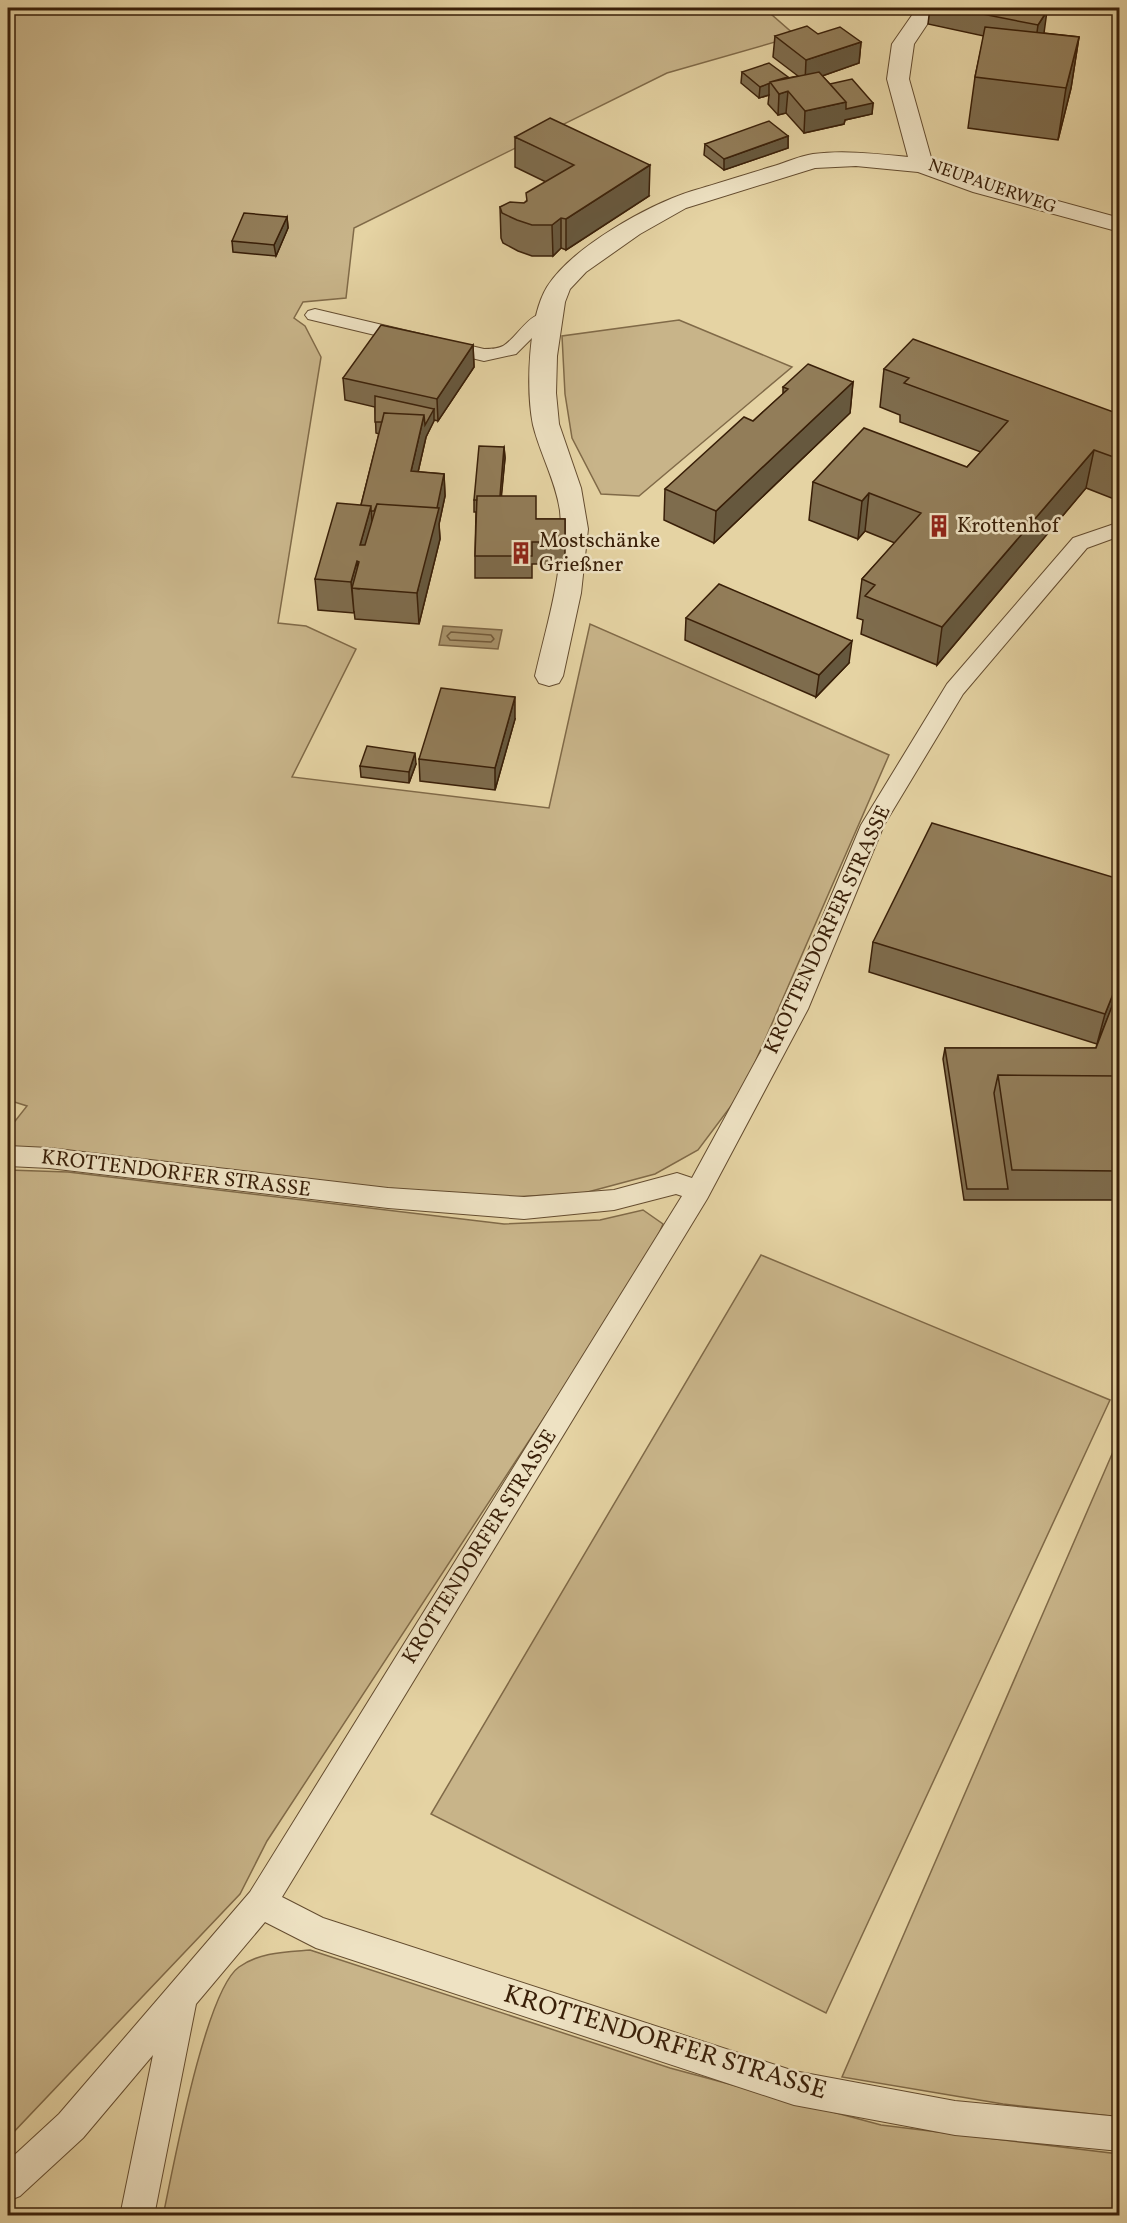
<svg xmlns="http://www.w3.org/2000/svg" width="1127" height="2223" font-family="Vollkorn,serif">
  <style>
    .green { fill: #c8b489; stroke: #806a48; stroke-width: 1.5 }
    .water { fill: #ab966e; stroke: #7d6645; stroke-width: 1.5 }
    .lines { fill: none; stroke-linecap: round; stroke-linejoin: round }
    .shore { stroke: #725a3b; stroke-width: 1.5 }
    .service-casing { stroke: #644c2f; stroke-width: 2 }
    .minor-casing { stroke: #644c2f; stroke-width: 2 }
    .service { fill: #eee2c3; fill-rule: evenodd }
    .minor { fill: #eee2c3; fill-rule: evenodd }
    .wall { fill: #7e6c4d; stroke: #391f08; stroke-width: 1.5 }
    .shaded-wall { fill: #66583e; stroke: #391f08; stroke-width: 1.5 }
    .building { fill: #927d59; stroke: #391f08; stroke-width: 1.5 }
    .labels { text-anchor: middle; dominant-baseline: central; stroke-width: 5; stroke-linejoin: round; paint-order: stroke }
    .far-street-label { font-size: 18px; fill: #391f08; stroke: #eee2c3 }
    .poi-label { font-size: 21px; fill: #391f08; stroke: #eee2c3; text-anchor: start }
    .street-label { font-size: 21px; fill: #391f08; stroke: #eee2c3 }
    .near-street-label { font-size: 26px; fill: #391f08; stroke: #eee2c3 }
  </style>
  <rect width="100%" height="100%" fill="#e5d3a3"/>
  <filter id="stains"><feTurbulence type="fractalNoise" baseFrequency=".00333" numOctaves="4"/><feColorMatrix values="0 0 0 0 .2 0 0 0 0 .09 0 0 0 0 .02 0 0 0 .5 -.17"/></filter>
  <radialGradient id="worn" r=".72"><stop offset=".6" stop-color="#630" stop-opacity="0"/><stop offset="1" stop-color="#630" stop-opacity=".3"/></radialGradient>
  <path class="green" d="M8 8H764L796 36 667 73 354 228 346 298 303 302 294 318 305 326 321 357 278 623 306 626 356 649 292 777 549 808 590 624 889 755 743 1090 698 1150 655 1174 584 1193 497 1198 364 1186 8 1146V1130L27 1106 8 1100Z
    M679 320 792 367 639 496 601 494 572 438 565 394 562 336Z
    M8 1170 68 1172 504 1224 600 1220 643 1210 663 1224 648 1259 267 1841 240 1894 8 2138Z
    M761 1255 1110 1400 826 2013 431 1814Z
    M1119 1438V2117L1003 2104 842 2077Z
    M310 1950 670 2068 881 2125 1119 2154V2215L163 2216C173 2169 205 1991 239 1967 260 1952 285 1952 310 1950Z"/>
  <path class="water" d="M443 626 502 630 498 649 439 645Z"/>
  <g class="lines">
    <path class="shore" d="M451 632 491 635 494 639 491 642 450 640 447 636Z"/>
    <g class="service-casing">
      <path id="service" d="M315 309 484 349C490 349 497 349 503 346 522 334 529 307 557 314L560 318 557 322 540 330 516 354 484 361 308 319 305 315 308 311Z
        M1120 522V536L1087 548 963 694 884 825 808 1009 707 1199 282 1897 323 1918 794 2071 955 2101 1120 2117V2151L955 2135 794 2105 316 1948 265 1922 196 2004 154 2216H120L153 2055 83 2138 20 2196 8 2201V2161L59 2114 250 1892 682 1196 676 1194 614 1210 524 1219 388 1208 49 1168 8 1166V1146L49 1148 388 1188 524 1197 614 1190 677 1173 692 1178 784 1009 861 825 947 684 1073 538Z"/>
    </g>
    <g class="minor-casing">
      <path id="minor" d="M917 8H938L914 44 909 79 932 161 989 182 1120 218V232L973 192 918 172 856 166 815 168 686 208 640 234 586 272 570 289 565 302 557 356 556 393 559 424 581 488 588 529 581 593 563 676 559 683 549 686 539 683 535 676C547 623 566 566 560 511 556 481 540 454 533 425 526 390 528 318 547 287 572 247 648 205 692 191 720 183 747 174 774 166 787 162 800 156 813 154 845 150 877 154 908 157L887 79 892 44Z"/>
    </g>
    <use href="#service" class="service"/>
    <use href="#minor" class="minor"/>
  </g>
  <path class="wall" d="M930 8H1028L1043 33 1079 37 1071 88 1058 140 968 128 975 77 984 36 928 24Z
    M818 34 861 42 859 63 822 76 830 84 873 103 872 114 845 120 844 124 804 133 786 113 778 115 768 104 769 95 759 98 741 83 742 72 788 78 798 76 773 57 775 36Z
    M788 136V148L724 170 704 155 705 144Z
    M515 137 649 196 566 250 561 248 553 256H532L518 251 503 243 501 238 500 207 524 203 546 182 515 167Z
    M287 217 288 228 276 256 233 252 232 241Z
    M473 345 474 367 438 421 434 420 426 437 418 472 444 474 445 496 439 524 440 539 419 624 355 619 354 611V613L318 610 315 579 361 505 379 434 376 433 375 407 345 400 343 378Z
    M884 369 1119 414V501L1086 488 937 665 861 634 863 620 857 618 862 579 895 543 865 531 858 539 809 520 813 482 967 467 981 452 900 422V415L880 407Z
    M853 382 850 413 714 543 664 520 665 489 753 421 783 394V387Z
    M504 447 505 458 501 496 536 519H565V564H532V578H475V556L476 512H474V500Z
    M686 618 849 663 816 697 685 640Z
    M515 719 495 790 420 781 419 759Z
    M416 764 409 783 361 777 360 766Z
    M1119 879V1200H964L943 1059 945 1048H1096L1097 1044 869 972 873 942Z"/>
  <path class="shaded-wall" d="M1047 11 1044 33 1035 47 1038 25Z
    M1079 37 1071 88 1058 140 1066 88Z
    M861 42 859 63 805 82 806 60Z
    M769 83V95L759 98 760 87Z
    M788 91 786 113 778 115 779 94Z
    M846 102 873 103 872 114 845 120 844 124 804 133 805 111Z
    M788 136V148L724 170V159Z
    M650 165 649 196 566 250V219Z
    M287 217 288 228 276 256 274 245Z
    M561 218V248L553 256 552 225Z
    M473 345 474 367 438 421 437 399Z
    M853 382 850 413 714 543 716 511Z
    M434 409V421L426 437 413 494 411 471 424 415Z
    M504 447 505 458 500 512 499 501Z
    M1094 450 1086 488 937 665 942 627Z
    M444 474 445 496 439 524 440 539 419 624 417 593Z
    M869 493 865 531 858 539 862 501Z
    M371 506 373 537 362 576 360 545Z
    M357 561 359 589 352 588 354 613 351 582Z
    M852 641 849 663 816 697 819 675Z
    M515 697V719L495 790V768Z
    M415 753 416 764 409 783V772Z
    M1119 979V990L1097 1044 1105 1014Z"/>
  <path class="building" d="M952 8H1028L1047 11 1038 25Z
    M807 26 818 34 840 27 861 42 806 60 775 36Z
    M985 27 1079 37 1066 88 975 77Z
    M769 63 788 77 770 82V83L760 87 742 72Z
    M819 72 846 102 805 111 788 91 779 94 770 82Z
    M852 79 873 103 846 109V102L830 84Z
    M550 118 650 165 566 219 561 218 552 225H532L517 220 502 213 500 207 510 202 524 203 527 201 526 193 574 165 515 137Z
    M769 121 788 136 724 159 705 144Z
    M244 213 287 217 274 245 232 241Z
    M381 325 473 345 437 399 343 378Z
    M913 339 1119 414V459L1094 450 942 627 865 596 875 585 862 579 921 513 869 493 862 501 813 482 864 428 967 467 1008 421 904 383 909 378 884 369Z
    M808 364 853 382 716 511 665 489 744 417 753 421 788 389 783 387Z
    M375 396 434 409 425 425 424 415 384 413 382 422H375Z
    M384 413 424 415 411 471 444 474 437 508 377 504 374 511H371V506L361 505Z
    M479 446 504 447 500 496H477V500H474Z
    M477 496H536V519H565V542H532V556H475Z
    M337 503 371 506 360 545H365L377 504 439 508 417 593 352 588 359 562 357 561 351 582 315 579Z
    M719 584 852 641 819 675 686 618Z
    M441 688 515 697 495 768 419 759Z
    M367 746 415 753 409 772 360 766Z
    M932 823 1119 879V979L1105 1014 873 942Z
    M1119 988V1076L998 1075 994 1093 1008 1189H967L945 1048H1096Z
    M998 1075 1119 1076V1171L1012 1170Z"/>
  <defs>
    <g id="building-bare" transform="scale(1.8)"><path d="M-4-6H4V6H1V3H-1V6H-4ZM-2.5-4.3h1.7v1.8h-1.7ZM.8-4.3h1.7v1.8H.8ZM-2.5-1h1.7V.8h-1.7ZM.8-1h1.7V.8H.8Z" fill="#8f2418" stroke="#eee2c3" stroke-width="2.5" paint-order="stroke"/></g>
  </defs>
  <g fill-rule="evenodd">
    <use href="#building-bare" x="939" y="526"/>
    <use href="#building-bare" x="521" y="553"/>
  </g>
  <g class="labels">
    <g class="far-street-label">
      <text transform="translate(992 187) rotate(19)">NEUPAUERWEG</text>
    </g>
    <g class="poi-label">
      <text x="957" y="526">Krottenhof</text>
      <text x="539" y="541">Mostschänke<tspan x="539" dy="24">Grießner</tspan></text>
    </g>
    <g class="street-label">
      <text transform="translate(828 930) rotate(-65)">KROTTENDORFER STRASSE</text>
      <text transform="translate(176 1174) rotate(7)">KROTTENDORFER STRASSE</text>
      <text transform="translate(480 1547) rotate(-58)">KROTTENDORFER STRASSE</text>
    </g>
    <g class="near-street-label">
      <text transform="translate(665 2043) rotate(17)">KROTTENDORFER STRASSE</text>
    </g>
  </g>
  <rect width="1127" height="2223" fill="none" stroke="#e5d3a3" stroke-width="30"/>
  <rect x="9" y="9" width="1109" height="2205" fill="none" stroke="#391f08" stroke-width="3"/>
  <rect x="15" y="15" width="1097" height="2193" fill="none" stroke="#391f08" stroke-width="1.5"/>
  <rect width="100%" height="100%" filter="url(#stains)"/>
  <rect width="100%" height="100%" fill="url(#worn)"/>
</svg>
